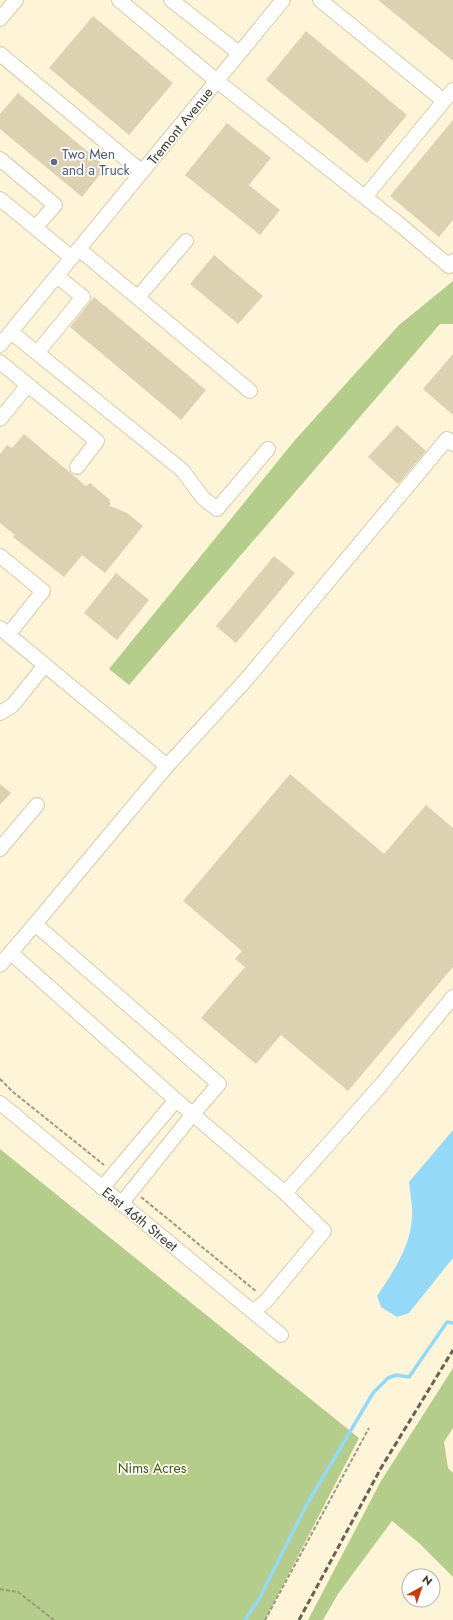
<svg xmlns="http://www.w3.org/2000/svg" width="453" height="1620" font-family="Jost,sans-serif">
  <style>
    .green { fill: #b4cd8b }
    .water { fill: #94daf8 }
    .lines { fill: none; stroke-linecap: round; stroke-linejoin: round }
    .stream { stroke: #94daf8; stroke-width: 3.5 }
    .building { fill: #dcd1b0 }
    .minor-casing { stroke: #d6cbaa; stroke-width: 16 }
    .path { stroke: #9e9782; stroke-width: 2; stroke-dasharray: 4 2; stroke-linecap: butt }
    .minor { stroke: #fff; stroke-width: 14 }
    .rail { stroke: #676251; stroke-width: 3; stroke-dasharray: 6 3; stroke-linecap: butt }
    .service-dot { fill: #5c6f8a; stroke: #fff; stroke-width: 1.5 }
    .labels { text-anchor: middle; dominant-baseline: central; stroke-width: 3.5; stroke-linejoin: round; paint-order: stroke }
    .street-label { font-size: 14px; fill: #3f3b2d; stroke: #fff }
    .service-label { font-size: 14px; fill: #4e5e75; stroke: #fff; text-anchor: start }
    .park-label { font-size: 14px; fill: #405700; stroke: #fff }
  </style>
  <rect width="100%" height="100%" fill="#fef5d9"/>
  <path class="green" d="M453 281V324H440L129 685 109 669 295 440 399 325Z
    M0 1149 359 1438 265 1620H0Z
    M453 1368V1428L444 1442 448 1468 453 1473V1577L419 1543 392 1521 338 1594 323 1620H308L381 1481Z"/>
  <path class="water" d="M453 1130V1258L409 1313 397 1317 381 1307 377 1296C393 1272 410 1248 412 1218 413 1207 410 1193 409 1182Z"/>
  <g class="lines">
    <path class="stream" d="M245 1620 259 1599 307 1504 373 1393 388 1378 396 1375 409 1377 447 1322 453 1323"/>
  </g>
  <path class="building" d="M378 0H453V61Z
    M93 16 173 83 129 135 49 68Z
    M306 31 407 115 367 163 266 80Z
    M18 93 106 167 82 197 0 129V114Z
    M453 120V220L439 237 390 196Z
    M227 123 271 158 249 185 280 210 260 235 185 175Z
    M214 255 263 296 238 324 190 284Z
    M94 297 206 390 181 420 70 327Z
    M453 354V415L423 389Z
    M397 425 426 451 398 484 368 457Z
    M24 434 86 486 90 483 110 500V506L127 513 143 526 105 573 82 555 64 577 13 537 15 535 0 523V454L7 445 12 448Z
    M274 556 295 573 236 643 216 626Z
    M116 573 149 600 117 640 84 613Z
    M290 774 384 854 426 805 453 828V967L348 1091 281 1035 256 1064 201 1018 245 967 235 959 242 951 183 901Z
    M0 784 11 793 0 805Z"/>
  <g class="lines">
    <g class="minor-casing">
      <path id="minor" d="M119 0 217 81 399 224 449 266 453 261
        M171 0 239 53
        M320 0 444 101
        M0 19 16 0
        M0 54 142 172
        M0 159 55 205 35 228
        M365 197 453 90
        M0 199 72 258
        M79 249 250 391
        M138 297 186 241
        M11 332 182 470 203 498 217 509 268 449
        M0 345 283 0
        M37 353 83 297 57 276
        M0 362 28 385 0 419
        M28 385 97 441 77 467
        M0 556 43 591 8 635
        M0 628 167 766
        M0 713 13 705 45 665
        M0 849 37 805
        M35 924 219 1084 193 1114 121 1204
        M11 953 176 1100 285 1193 324 1231 267 1300 253 1312
        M0 965 35 924 167 766 245 681 447 439 453 444
        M0 1103 281 1335
        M102 1188 176 1100
        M285 1193 381 1085 453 997"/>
    </g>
    <path class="path" d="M0 1079 13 1092 104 1165
      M141 1197 257 1292
      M0 1589 18 1592 54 1620
      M265 1620 369 1428"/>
    <use href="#minor" class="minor"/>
    <path class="rail" d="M299 1620 381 1468 453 1350"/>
  </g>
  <circle class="service-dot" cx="54" cy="162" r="4"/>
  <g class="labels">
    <g class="street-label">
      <text transform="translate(180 126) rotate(-51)">Tremont Avenue</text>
      <text transform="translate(140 1219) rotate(39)">East 46th Street</text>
    </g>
    <g class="service-label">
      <text x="62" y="154">Two Men<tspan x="62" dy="16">and a Truck</tspan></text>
    </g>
    <g class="park-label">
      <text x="152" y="1468">Nims Acres</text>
    </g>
  </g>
  <g transform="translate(421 1588) rotate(40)"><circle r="19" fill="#ffffff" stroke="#b2b1ab"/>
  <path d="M0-3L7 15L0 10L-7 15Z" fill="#c53c11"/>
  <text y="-6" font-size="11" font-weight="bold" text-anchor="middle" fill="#3f3b2d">N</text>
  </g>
</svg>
